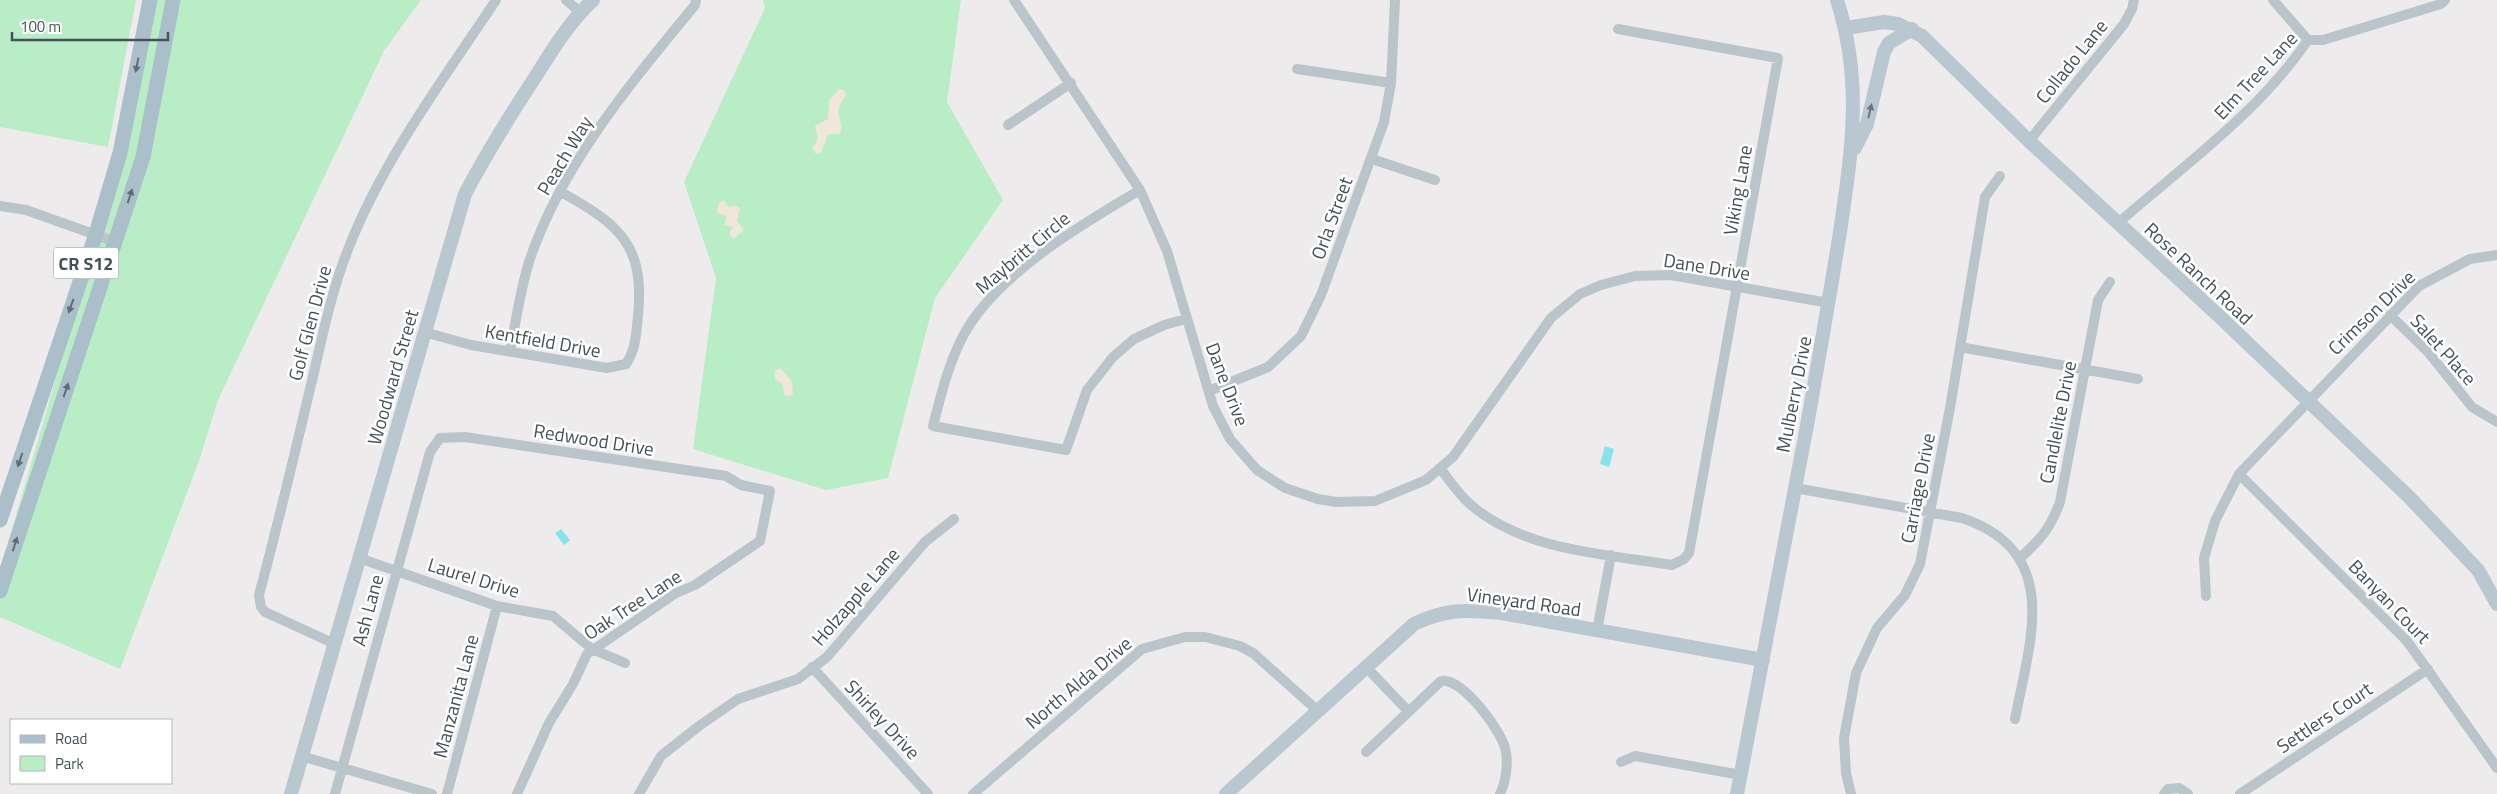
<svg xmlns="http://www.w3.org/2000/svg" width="2497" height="794" font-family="'Titillium Web',sans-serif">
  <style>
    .green { fill: #b9edc5 }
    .sand { fill: #f0e6db }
    .water { fill: #86e3e9 }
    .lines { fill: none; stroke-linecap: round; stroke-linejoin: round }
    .street { stroke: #b9c5cb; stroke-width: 10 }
    .secondary { stroke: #b9c7d0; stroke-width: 14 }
    .primary { stroke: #abbfcb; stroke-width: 15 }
    .oneway { fill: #5e6d75 }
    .oneway2 { fill: #67757c }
    .labels { text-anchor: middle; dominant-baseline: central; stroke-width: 5; stroke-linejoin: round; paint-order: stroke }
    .shield { fill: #fff; stroke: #7c868a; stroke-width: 1 }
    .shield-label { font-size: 18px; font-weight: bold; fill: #445258 }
    .street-label { font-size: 19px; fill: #445258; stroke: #fff }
  </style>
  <rect width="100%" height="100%" fill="#eeebec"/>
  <path class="green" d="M0 0H136L108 147 0 127Z
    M148 0H421L384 51 218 400 199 461 120 669 0 617V570L122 152Z
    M763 0H961L947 102 1003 200 935 298 888 478 826 490 693 449 716 278 684 182 765 8Z"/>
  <path class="sand" d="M839 89 844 90 846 95 840 104 838 112 842 129 839 134H828L821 153 816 154 812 149 818 138 815 126 828 119 829 101Z
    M724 200 729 208 735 205 740 208 737 221 744 230 733 239 729 234 733 227 724 225 727 216 719 214 717 210 719 203Z
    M780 368 792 381 793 395 785 396 782 384 775 379V371Z"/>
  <path class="water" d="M1605 446 1614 449 1609 467 1600 464Z
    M561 529 570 540 564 545 555 533Z"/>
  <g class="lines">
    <path class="street" d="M566 0 580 12
      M1014 0 1140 190 1167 251 1213 406 1230 439 1257 470 1285 488 1318 499 1336 502 1375 501 1426 480 1453 457 1551 318 1580 294 1601 285 1635 276 1671 275 1829 303
      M2273 0 2308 40
      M1297 69 1391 83
      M1008 125 1071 83
      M2029 141 2124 24 2132 9 2134 0
      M1372 159 1435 180
      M1140 190C1081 225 996 274 963 336 948 365 941 395 933 426L1066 450 1087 390 1113 357 1134 339 1164 325 1186 319
      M0 206 26 210 116 242
      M2117 224C2183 166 2258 113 2308 40H2323L2441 4 2445 0
      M2390 315 2428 352 2472 407 2497 422
      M424 332 471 345 607 368 626 364C636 349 636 334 638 316 645 245 620 225 561 192
      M1960 347 2138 379
      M510 351C516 321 520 291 529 262 561 165 631 83 695 5L696 0
      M1209 391 1268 367 1301 336 1321 295 1384 122 1391 83 1395 1
      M1440 468C1450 481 1459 495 1472 506 1526 551 1605 554 1672 565L1684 559 1689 553 1778 58 1618 29
      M2239 474 2407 641 2497 768
      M1795 488 1962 518C2063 552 2030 640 2015 719
      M359 558 497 606 553 616 592 649 625 663
      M2020 558C2041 539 2050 529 2060 502L2098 300 2110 282
      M2206 596 2204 558 2215 521 2239 474 2419 286 2470 259 2497 255
      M1597 631 1611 555
      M335 644 265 612 261 607 259 595C277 528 293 461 309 393 321 344 330 294 349 247 384 158 443 80 496 0
      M812 667 928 794
      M1366 667 1408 711
      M1366 752 1441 681C1461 676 1504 733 1506 752 1508 765 1506 782 1500 794
      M301 756 432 794
      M1621 762 1635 756 1741 775
      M335 794 430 452 440 438 465 437 726 476 741 485 770 491 760 541 695 585 676 593 587 654 573 684 549 723 517 794
      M447 794 497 606
      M639 794 661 756 699 726 738 699 798 679 827 657 925 542 954 519
      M973 794 1142 649 1185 637H1205L1240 646 1253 653 1318 711
      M1851 794 1846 773 1844 738 1856 673 1877 628 1905 595 1920 564 1950 408 1985 197 2000 176
      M2164 794 2168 789 2179 788 2188 794
      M2240 794 2428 669"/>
    <path class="secondary" d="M1846 28 1884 22 1898 24 1922 36 2029 141 2219 316 2409 497 2478 570 2497 604
      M1855 148 1867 124 1884 52 1889 43 1912 29
      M291 794 465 194C486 154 509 117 534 79 551 52 569 22 593 0
      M1226 794 1414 624C1447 608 1466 610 1501 613L1763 660
      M1737 794C1761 669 1784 544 1808 420 1819 357 1830 295 1840 232 1852 149 1863 82 1837 0"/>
    <path class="primary" d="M0 520 96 234 120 153 150 0
      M0 591 143 157 173 0"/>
  </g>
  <defs><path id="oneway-solid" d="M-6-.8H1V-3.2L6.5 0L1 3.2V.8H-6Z" transform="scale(1.25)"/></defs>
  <g class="oneway">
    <use href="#oneway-solid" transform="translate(137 65) rotate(101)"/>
    <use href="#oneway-solid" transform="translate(130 196) rotate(-72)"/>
    <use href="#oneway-solid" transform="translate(71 306) rotate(109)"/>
    <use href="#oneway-solid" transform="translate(66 390) rotate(-71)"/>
    <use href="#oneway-solid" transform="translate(20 460) rotate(109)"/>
    <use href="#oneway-solid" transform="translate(15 544) rotate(-73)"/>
  </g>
  <use class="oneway2" href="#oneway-solid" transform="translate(1870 111) rotate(-77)"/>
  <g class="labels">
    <rect class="shield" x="53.5" y="247.5" width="65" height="31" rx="4"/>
    <g class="shield-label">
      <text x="86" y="263">CR S12</text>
    </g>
    <g class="street-label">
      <text transform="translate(2071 61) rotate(-51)">Collado Lane</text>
      <text transform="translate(2255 75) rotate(-47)">Elm Tree Lane</text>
      <text transform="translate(564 155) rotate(-59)">Peach Way</text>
      <text transform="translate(1737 190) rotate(-80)">Viking Lane</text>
      <text transform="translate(1331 218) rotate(-70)">Orla Street</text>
      <text transform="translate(1022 252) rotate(-40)">Maybritt Circle</text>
      <text transform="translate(1707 266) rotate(9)">Dane Drive</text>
      <text transform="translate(2199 273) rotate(43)">Rose Ranch Road</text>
      <text transform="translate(2371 312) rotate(-44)">Crimson Drive</text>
      <text transform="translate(309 323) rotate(-75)">Golf Glen Drive</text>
      <text transform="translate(543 340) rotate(10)">Kentfield Drive</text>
      <text transform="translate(2444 349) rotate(48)">Salet Place</text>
      <text transform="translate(392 377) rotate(-74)">Woodward Street</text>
      <text transform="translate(1228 384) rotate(69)">Dane Drive</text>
      <text transform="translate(1793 394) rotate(-79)">Mulberry Drive</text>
      <text transform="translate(2057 422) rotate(-79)">Candlelite Drive</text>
      <text transform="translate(594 439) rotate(9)">Redwood Drive</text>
      <text transform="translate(1917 488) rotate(-79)">Carriage Drive</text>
      <text transform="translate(474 577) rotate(17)">Laurel Drive</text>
      <text transform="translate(855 596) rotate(-49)">Holzapple Lane</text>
      <text transform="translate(1524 601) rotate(8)">Vineyard Road</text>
      <text transform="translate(2390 601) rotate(46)">Banyan Court</text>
      <text transform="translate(632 604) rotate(-33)">Oak Tree Lane</text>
      <text transform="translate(367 610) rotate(-75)">Ash Lane</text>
      <text transform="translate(1078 682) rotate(-40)">North Alda Drive</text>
      <text transform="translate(455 696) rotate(-75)">Manzanita Lane</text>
      <text transform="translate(2324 717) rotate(-34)">Settlers Court</text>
      <text transform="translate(883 719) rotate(47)">Shirley Drive</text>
    </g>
  </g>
  <rect x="10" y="719" width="162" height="65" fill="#ffffff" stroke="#b4babc"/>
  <rect x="20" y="735" width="25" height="8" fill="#abbfcb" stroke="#b4babc"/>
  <text x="55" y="744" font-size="15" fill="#445258">Road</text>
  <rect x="20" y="756" width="25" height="15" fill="#b9edc5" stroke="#b4babc"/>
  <text x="55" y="769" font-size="15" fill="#445258">Park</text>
  <path d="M12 32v8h156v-8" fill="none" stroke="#445258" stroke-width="2.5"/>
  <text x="20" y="32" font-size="15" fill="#445258" stroke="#ffffff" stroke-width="4" paint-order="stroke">100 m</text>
</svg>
